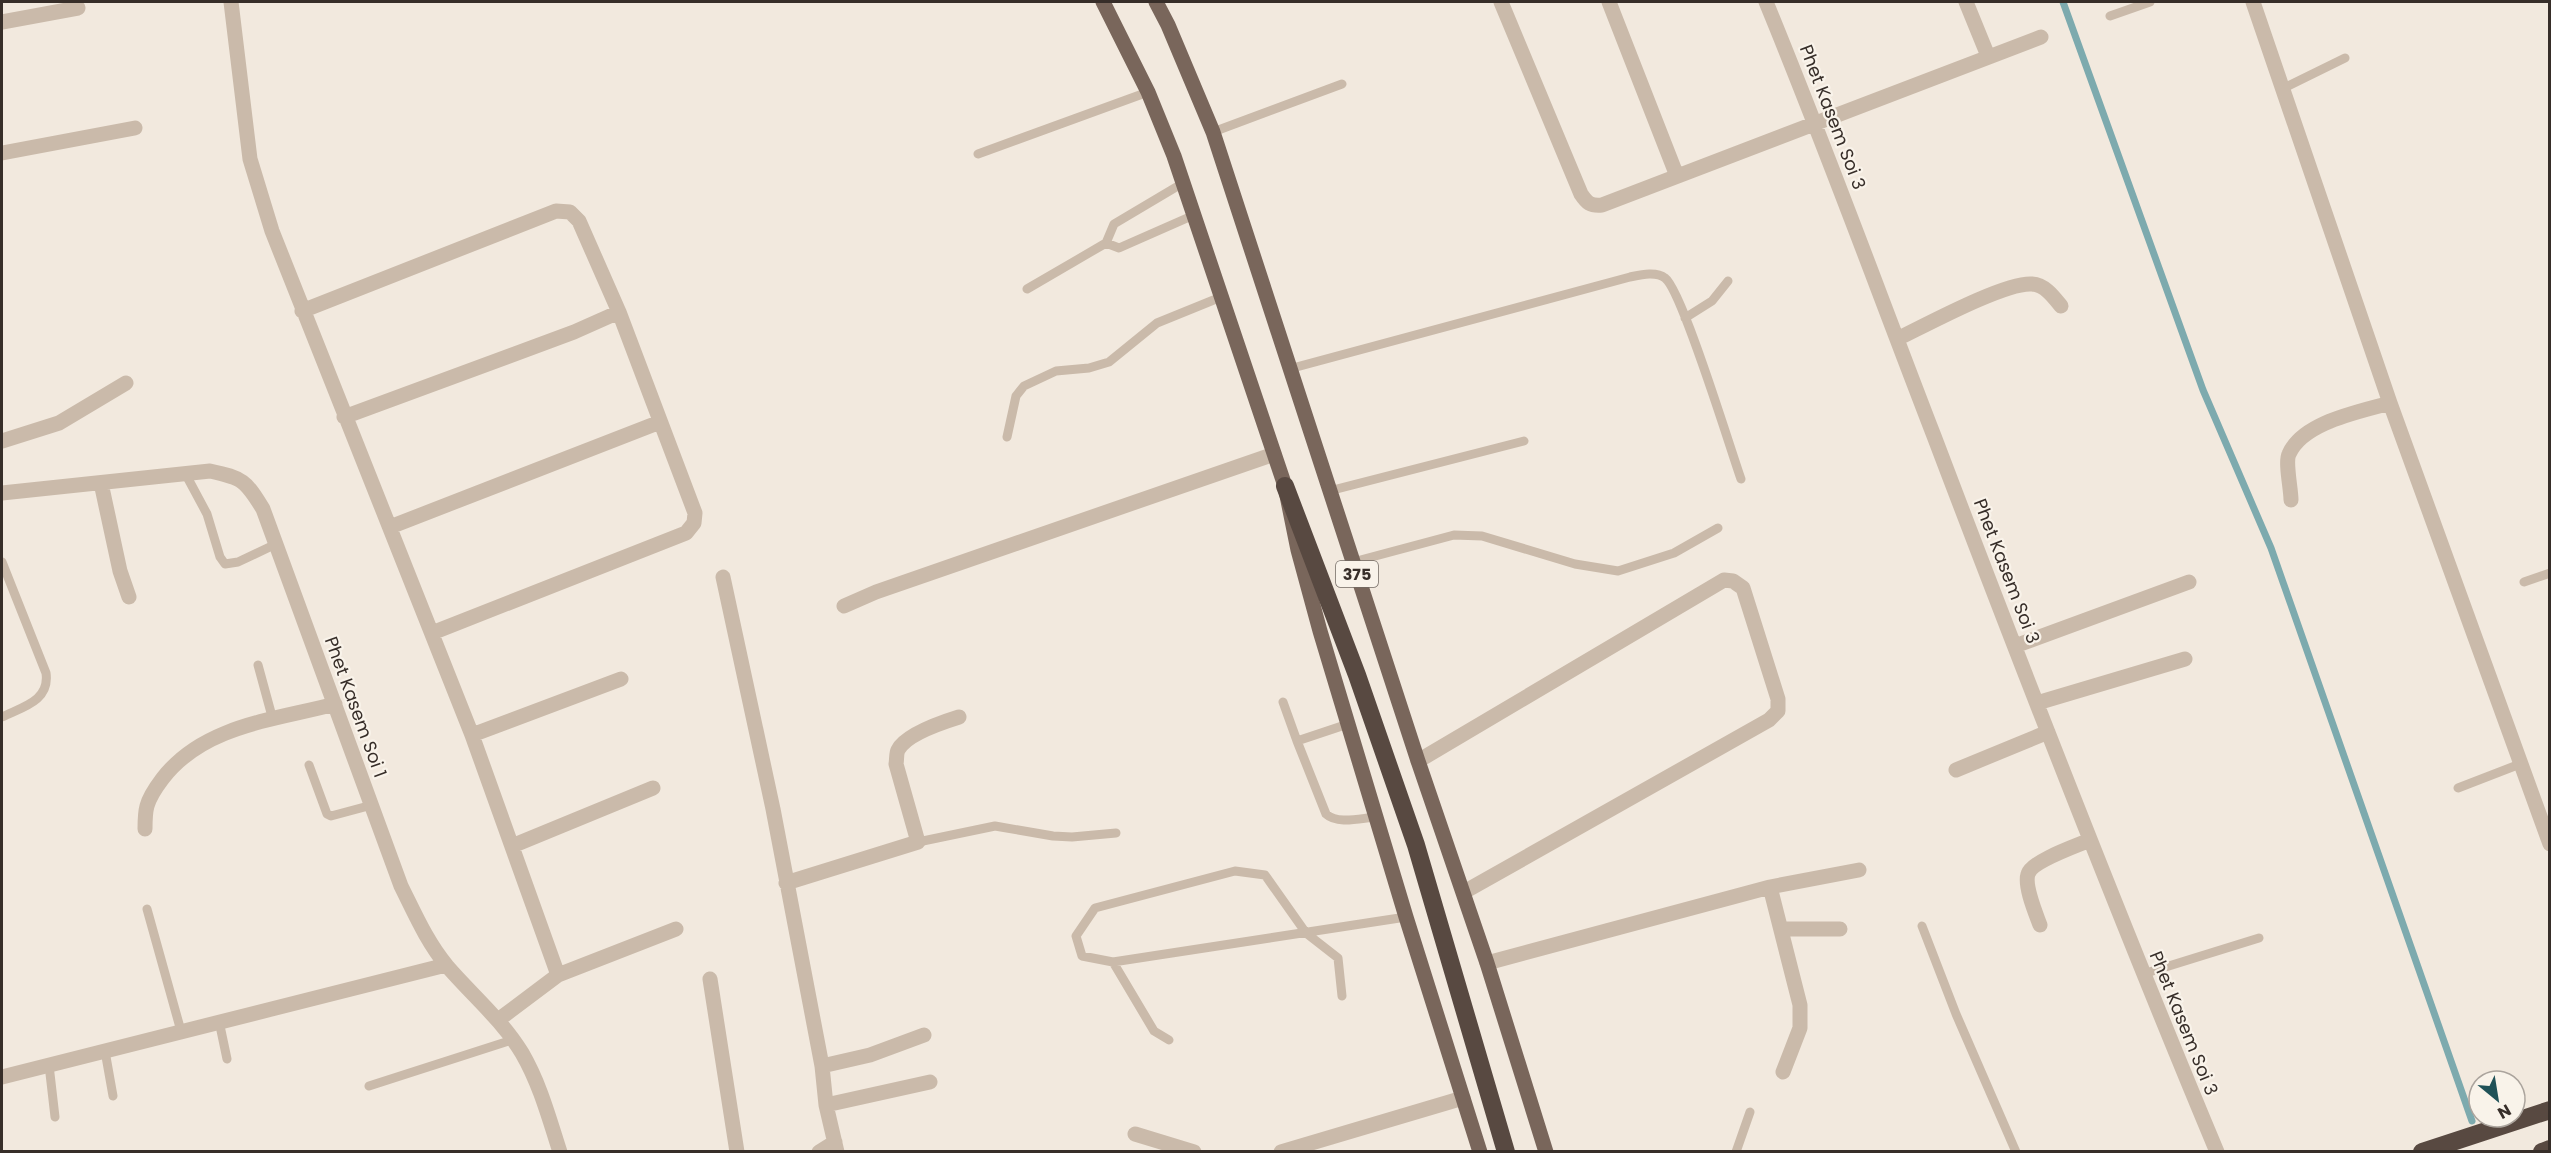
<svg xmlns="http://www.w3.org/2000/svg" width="2551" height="1153" font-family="Poppins,sans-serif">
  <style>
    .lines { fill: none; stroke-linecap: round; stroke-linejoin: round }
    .stream { stroke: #7daaae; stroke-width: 7 }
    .lane { stroke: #cabaaa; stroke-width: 9 }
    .street { stroke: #cabaaa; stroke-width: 15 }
    .primary { stroke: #79665b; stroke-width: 15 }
    .highway { stroke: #584941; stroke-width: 18 }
    .labels { text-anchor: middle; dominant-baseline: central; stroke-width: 4.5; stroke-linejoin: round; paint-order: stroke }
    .shield { fill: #f9f3ea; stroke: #716963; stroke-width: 1.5 }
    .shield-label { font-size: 16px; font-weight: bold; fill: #372e29 }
    .street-label { font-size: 18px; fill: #372e29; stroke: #f9f3ea }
  </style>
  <rect width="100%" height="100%" fill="#f2e9de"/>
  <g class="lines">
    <path class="stream" d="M2063 2 2203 390 2271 548 2472 1121"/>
    <path class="lane" d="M2110 16 2150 2
      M2282 89 2345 58
      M1213 132 1342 84
      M978 154 1148 92
      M1106 243 1119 248 1194 215
      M1027 289 1106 243 1114 224 1183 183
      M1685 318 1712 301 1728 281
      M1289 369 1630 277C1640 275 1656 271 1665 278 1682 290 1730 448 1741 479
      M1007 437 1016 396 1024 386 1056 371 1089 368 1109 362 1157 323 1221 297
      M185 473 207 514 220 557 225 564 238 562 276 544
      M1329 491 1524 441
      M2 562 46 673C50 701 22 707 2 717
      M1353 562 1454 535 1482 536 1575 564 1618 571 1674 553 1718 528
      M2524 582 2550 573
      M258 665 273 720
      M1283 702 1297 741 1348 724
      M1297 741 1326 814C1338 825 1361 818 1376 817
      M309 765 327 814 331 816 372 805
      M2458 788 2520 764
      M918 842 995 826 1053 836 1072 837 1116 833
      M147 909 181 1031
      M1922 926 1956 1014 2016 1152
      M1113 962 1154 1031 1169 1040
      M2143 974 2259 938
      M1342 996 1338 958 1306 933 1265 875 1235 871 1095 908 1076 936 1082 956 1113 962 1406 917
      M219 1021 227 1059
      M105 1051 113 1096
      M49 1065 55 1117
      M369 1086 512 1040
      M1736 1152 1750 1112"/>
    <path class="street" d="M231 2 250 159 272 231 472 735 558 975
      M1501 2 1581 194C1587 203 1590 206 1602 205L2041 37
      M1609 2 1677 176
      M1766 2C1825 145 1878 291 1934 436 2025 676 2118 915 2217 1152
      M1966 2 1988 56
      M2253 2 2390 403 2550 844
      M2 22 78 8
      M2 153 135 128
      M302 311 556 211 570 212 579 221 619 312
      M1897 339C1926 325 2005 282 2032 284 2045 285 2053 296 2061 306
      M344 417 574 332 619 312 695 513 694 523 686 533 432 633
      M2 441 59 423 126 383
      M101 483 120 571 129 597
      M2 493 210 471C243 478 246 481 263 509L401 886C415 914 427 942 447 966 472 995 502 1020 522 1053 540 1084 549 1118 560 1152
      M2291 500C2291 489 2285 462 2289 454 2303 422 2359 412 2390 403
      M390 527 660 422
      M723 577 773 809 822 1066 826 1105 837 1152
      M844 606 876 592 1274 454
      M2015 646 2189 582
      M2037 703 2185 659
      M472 735 621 679
      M1418 761 1724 580 1733 581 1743 588 1778 699V711L1769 720 1464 892
      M1956 770 2048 732
      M145 829C145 821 145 813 147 806 150 795 157 786 163 778 204 725 275 720 335 704
      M512 846 653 788
      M786 883 918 842 896 764C897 759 896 754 898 750 906 734 943 722 959 717
      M1770 887 1800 1005V1028L1783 1072
      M2040 925C2036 914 2024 886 2028 874 2032 861 2076 846 2090 840
      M1781 929H1840
      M1487 963 1770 887 1859 870
      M710 979 737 1152
      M498 1020 558 975 676 929
      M822 1066 870 1055 924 1035
      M2 1077 446 965
      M826 1105 930 1082
      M1135 1134 1194 1152
      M819 1152 835 1142
      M1281 1152 1463 1098"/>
    <path class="primary" d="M1103 2 1148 92 1174 156 1285 486 1298 550 1320 631 1406 917 1480 1152
      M1156 2 1168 25 1213 132 1418 761 1487 963 1546 1152"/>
    <path class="highway" d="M1285 486 1357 675 1416 845 1506 1152
      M2422 1152 2550 1110
      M2542 1152 2550 1149"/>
  </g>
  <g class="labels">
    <rect class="shield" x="1336" y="561" width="42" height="26" rx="4.5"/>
    <g class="shield-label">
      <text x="1357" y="574">375</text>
    </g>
    <g class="street-label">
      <text transform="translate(1833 117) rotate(69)">Phet Kasem Soi 3</text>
      <text transform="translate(2007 571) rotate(69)">Phet Kasem Soi 3</text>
      <text transform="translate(356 707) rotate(70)">Phet Kasem Soi 1</text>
      <text transform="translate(2184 1023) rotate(68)">Phet Kasem Soi 3</text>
    </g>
  </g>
  <rect width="2551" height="1153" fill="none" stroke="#372e29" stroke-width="6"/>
  <g transform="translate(2497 1099) rotate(150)"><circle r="28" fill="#f9f3ea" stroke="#aba49d" stroke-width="1.5"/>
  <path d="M0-4.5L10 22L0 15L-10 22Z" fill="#205258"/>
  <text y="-9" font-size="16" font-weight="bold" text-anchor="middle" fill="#372e29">N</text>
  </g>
</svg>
